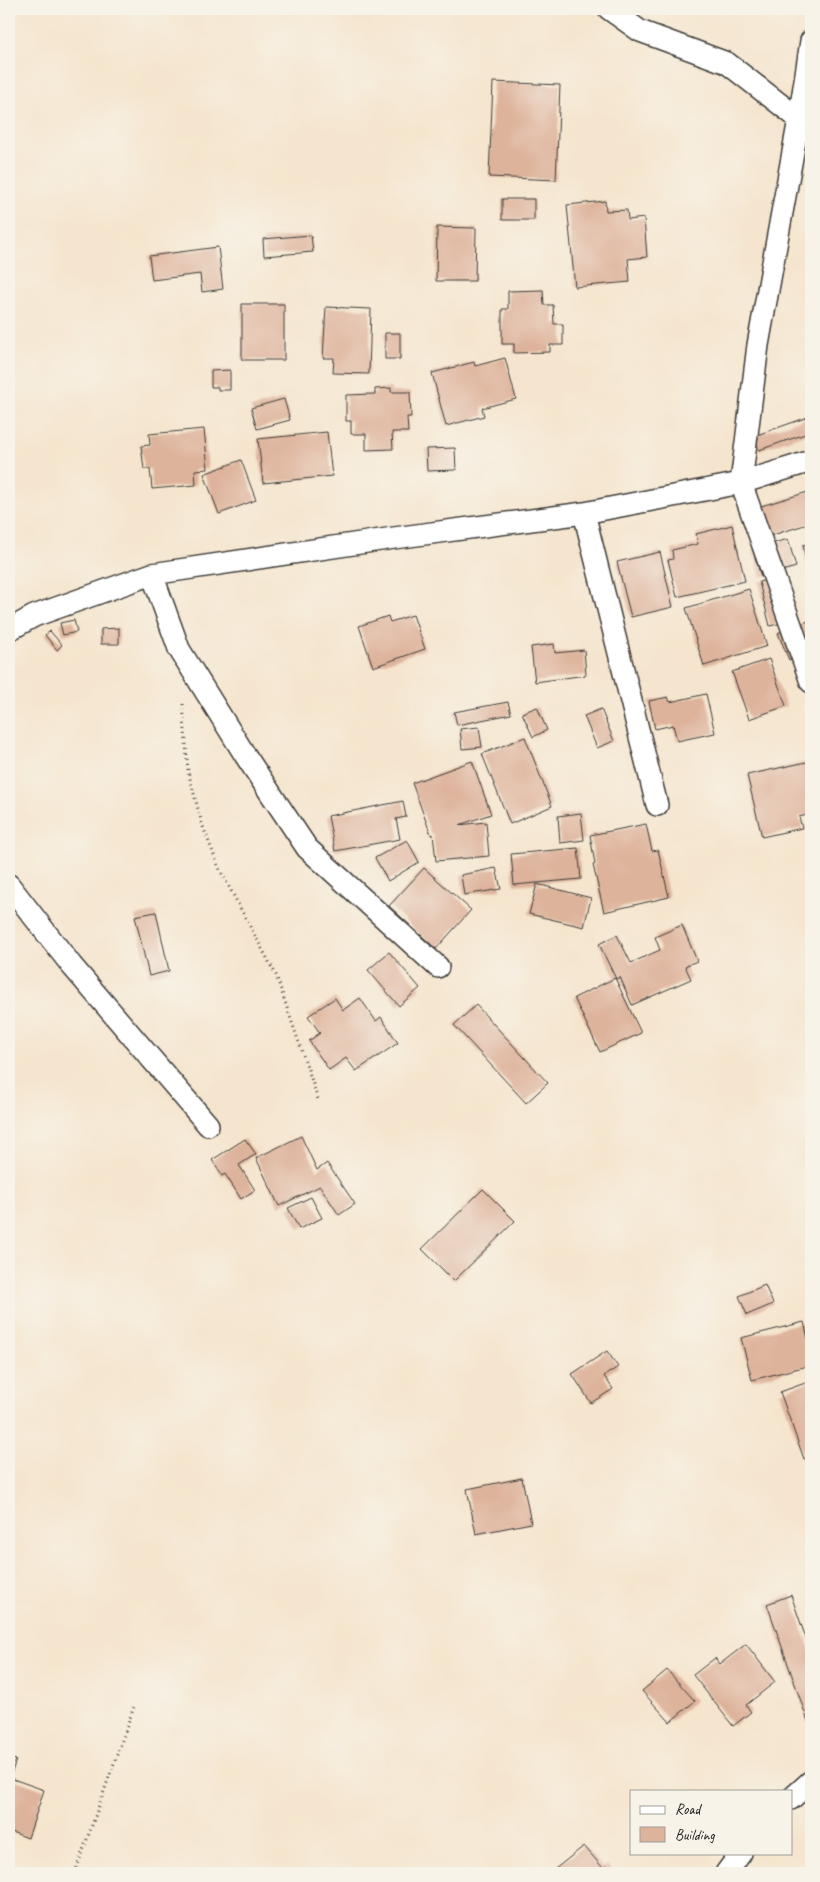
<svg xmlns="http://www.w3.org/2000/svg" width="820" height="1882" font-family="Caveat,sans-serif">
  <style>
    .building { fill: #deb39b }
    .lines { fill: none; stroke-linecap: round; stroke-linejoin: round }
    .minor-casing { stroke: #3d3a37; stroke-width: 24 }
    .path { stroke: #3d3a37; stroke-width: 3; stroke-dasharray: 1 4; stroke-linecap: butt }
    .minor { stroke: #fff; stroke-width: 21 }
  </style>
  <rect width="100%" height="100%" fill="#f7f3e8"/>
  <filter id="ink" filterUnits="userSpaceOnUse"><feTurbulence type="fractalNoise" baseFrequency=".02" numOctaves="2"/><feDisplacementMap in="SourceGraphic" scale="10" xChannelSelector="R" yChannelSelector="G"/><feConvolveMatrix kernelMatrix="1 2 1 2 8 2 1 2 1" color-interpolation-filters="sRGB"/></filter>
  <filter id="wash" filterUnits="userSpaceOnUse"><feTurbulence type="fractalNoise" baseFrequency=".0096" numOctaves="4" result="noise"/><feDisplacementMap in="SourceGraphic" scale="20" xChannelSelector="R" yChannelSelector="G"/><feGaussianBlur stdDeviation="1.12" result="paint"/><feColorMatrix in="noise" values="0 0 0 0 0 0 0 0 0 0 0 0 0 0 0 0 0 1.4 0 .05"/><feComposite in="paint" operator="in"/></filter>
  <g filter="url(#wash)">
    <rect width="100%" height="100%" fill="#f5e5ce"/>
    <g id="blocks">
      <path class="building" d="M493 82 560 85 556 180 489 177Z
        M502 199H534V220H502Z
        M605 201 606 211 627 210 628 220 644 218 647 257 628 259 630 282 575 287 567 205Z
        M437 227 476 228 475 281H436Z
        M311 235 313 252 264 256 263 239Z
        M218 247 223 289 202 292 200 274 152 280 149 256Z
        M543 290 544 305H553L554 324H563V345H550V352L514 353V344H502V309H508V291Z
        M242 304H284V360H242Z
        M326 307 371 309 369 374 333 373 334 358H323Z
        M385 333H400V359H385Z
        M505 358 516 399 482 408 484 416 446 426 432 373 474 362 475 366Z
        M230 370V390H218V387H211V371Z
        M391 388V392H410L411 417H407L408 432H392L393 449 366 450V434H351V421H346V395L375 394V389Z
        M284 399 290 420 257 429 251 408Z
        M811 416V432L759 450 754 436Z
        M204 429 208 469 195 470 196 485 152 489 150 469H144L141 446 150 445 149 434Z
        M327 432 332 476 263 483 258 439Z
        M455 448 456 470 427 471 426 449Z
        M241 460 256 500 219 514 204 474Z
        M811 491V523L760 539 751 509Z
        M732 525 745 581 677 597 668 560 673 559 672 550 698 544 696 534Z
        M788 539 796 567 761 577 753 549Z
        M811 543V581H810L803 545Z
        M660 552 673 607 631 617 617 562Z
        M781 576 793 620 770 626 759 582Z
        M749 589 767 646 704 666 686 608Z
        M413 615 425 649 373 667 359 626 388 616 390 622Z
        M74 620 77 632 63 635 60 623Z
        M811 620V651L789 660 778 633Z
        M119 628V644H101V629Z
        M50 631 62 645 57 650 45 635Z
        M554 644 555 653 584 650 586 675 535 682 531 647Z
        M769 659 786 706 749 719 732 672Z
        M706 694 715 733 677 741 673 725 655 729 649 701 668 697 670 702Z
        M508 702 511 714 457 725 454 712Z
        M537 707 547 730 533 737 522 713Z
        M601 709 614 741 597 748 584 716Z
        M479 727 482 747 462 749 460 729Z
        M525 737 552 806 510 824 482 754Z
        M472 761 491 814 459 825 486 822 489 856 436 861 433 834 431 835 412 783Z
        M811 761V814L799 817 802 828 762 837 747 775Z
        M403 801 406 817 396 819 400 839 335 851 328 816Z
        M581 813 584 840 560 843 558 816Z
        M646 824 652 851 658 850 669 897 604 912 593 865 595 864 590 835Z
        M407 840 419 862 388 881 375 858Z
        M578 848 581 879 514 885 511 854Z
        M424 868 471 910 436 949 389 906Z
        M496 868 501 889 464 895 461 875Z
        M537 884 591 898 584 927 529 914Z
        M156 912 169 971 149 976 135 916Z
        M682 925 697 961 685 966 691 979 632 1005 620 977 616 979 599 944 617 935 631 963 660 950 655 937Z
        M389 952 420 988 399 1006 368 970Z
        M615 978 641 1033 600 1052 574 998Z
        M335 998 343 1010 360 998 376 1021 381 1017 398 1043 356 1071 346 1058 329 1070 309 1041 320 1033 308 1016Z
        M476 1005 548 1083 526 1103 454 1025Z
        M301 1136 317 1170 327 1163 355 1204 339 1215 320 1186 279 1206 256 1158Z
        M245 1139 256 1154 239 1165 255 1190 241 1199 225 1174 222 1176 212 1160Z
        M483 1189 515 1221 454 1281 422 1249Z
        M311 1197 322 1218 299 1229 288 1208Z
        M765 1285 773 1304 747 1315 739 1296Z
        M804 1322 811 1351V1365L752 1380 741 1338Z
        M607 1351 618 1367 604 1376 613 1389 591 1403 572 1374Z
        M811 1381V1457L804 1459 780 1392Z
        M522 1478 531 1523 476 1534 467 1489Z
        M791 1595 811 1653V1730L767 1604Z
        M746 1644 775 1682 746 1705 751 1712 733 1726 693 1675 715 1658 720 1664Z
        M667 1670 695 1701 670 1722 642 1691Z
        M9 1758 16 1760 10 1778 44 1790 28 1838 9 1831Z
        M584 1846 603 1868 607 1865 613 1873H550Z"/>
    </g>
  </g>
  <g filter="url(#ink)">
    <use href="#blocks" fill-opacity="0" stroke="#3d3a37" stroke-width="1"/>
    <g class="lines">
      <g class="minor-casing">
        <path id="minor" d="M609 9 640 31 727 63 799 119
          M811 41 799 119 758 345 741 483 811 682
          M584 513 657 805
          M152 574 179 649 245 755 307 848 438 967
          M9 630 34 616 152 574 394 538 584 513 741 483 811 461
          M9 885 72 966 208 1125
          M791 1799 811 1781
          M726 1873 741 1853"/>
      </g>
      <path class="path" d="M183 704 188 771 202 824 219 868 276 975 319 1102
        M75 1873 135 1704"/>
      <use href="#minor" class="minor"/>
    </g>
  </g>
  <rect width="820" height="1882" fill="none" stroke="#f7f3e8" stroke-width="30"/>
  <rect x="630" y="1790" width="162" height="65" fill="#f7f3e8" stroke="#9f9d96"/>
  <rect x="640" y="1806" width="25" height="8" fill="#ffffff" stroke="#9f9d96"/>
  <text x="675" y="1814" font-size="15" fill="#1c1c1c">Road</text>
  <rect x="640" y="1827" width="25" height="15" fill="#deb39b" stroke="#9f9d96"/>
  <text x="675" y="1840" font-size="15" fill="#1c1c1c">Building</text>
</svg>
